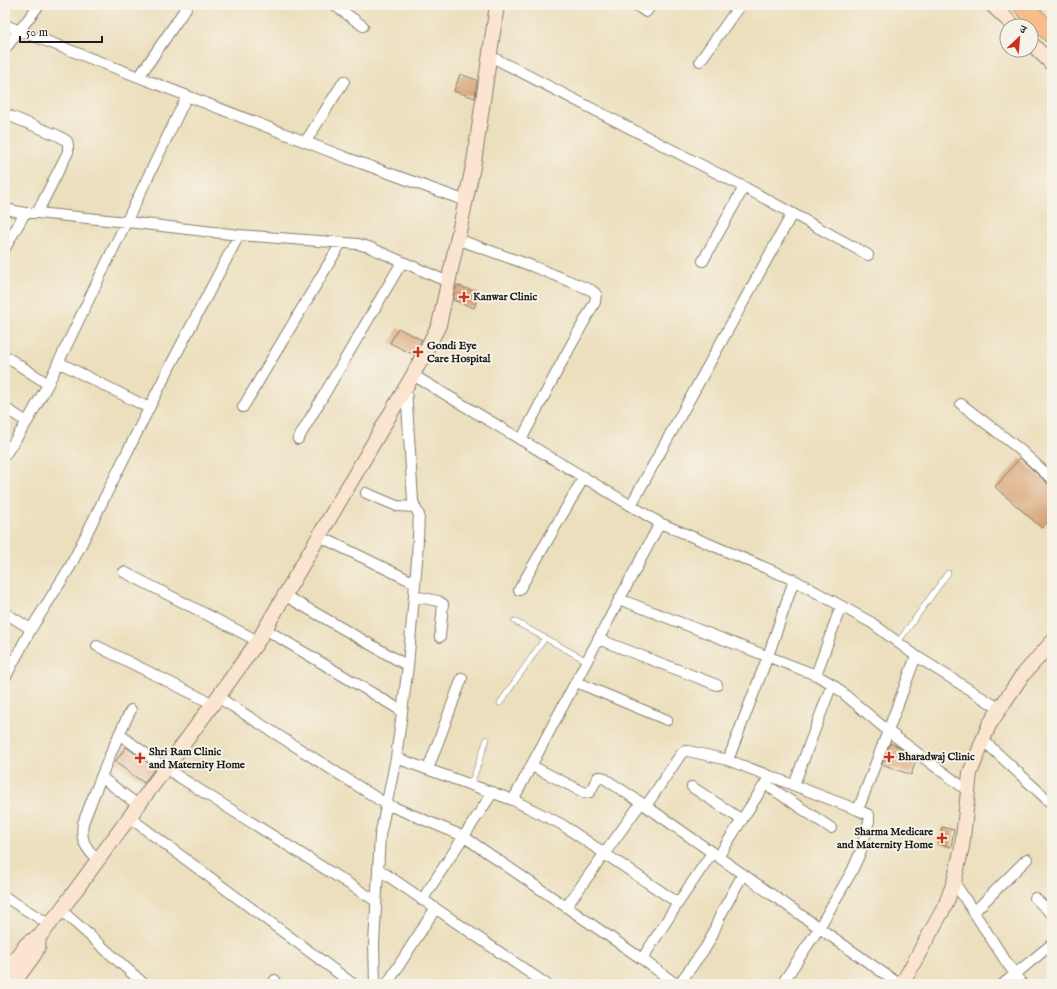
<svg xmlns="http://www.w3.org/2000/svg" width="1057" height="989" font-family="'IM FELL English','Noto Serif Devanagari',serif">
  <style>
    .building { fill: #d9a678 }
    .lines { fill: none; stroke-linecap: round; stroke-linejoin: round }
    .lane-casing { stroke: #847e6c; stroke-width: 6 }
    .street-casing { stroke: #847e6c; stroke-width: 12 }
    .secondary-casing { stroke: #847e6c; stroke-width: 16 }
    .highway-casing { stroke: #847e6c; stroke-width: 20 }
    .lane { stroke: #fff; stroke-width: 5 }
    .street { stroke: #fff; stroke-width: 10 }
    .secondary { stroke: #fce5d0; stroke-width: 14 }
    .highway { stroke: #f8bd89; stroke-width: 19 }
    .poi-dot { fill: #c8321e; stroke: #f7f3e8; stroke-width: 1.5 }
    .labels { text-anchor: middle; dominant-baseline: central; stroke-width: 4; stroke-linejoin: round; paint-order: stroke }
    .poi-label { font-size: 11px; font-weight: bold; fill: #1c1c1c; stroke: #f7f3e8; text-anchor: start }
  </style>
  <rect width="100%" height="100%" fill="#f7f3e8"/>
  <filter id="ink" filterUnits="userSpaceOnUse"><feTurbulence type="fractalNoise" baseFrequency=".025" numOctaves="2"/><feDisplacementMap in="SourceGraphic" scale="8" xChannelSelector="R" yChannelSelector="G"/><feConvolveMatrix kernelMatrix="1 2 1 2 8 2 1 2 1" color-interpolation-filters="sRGB"/></filter>
  <filter id="wash" filterUnits="userSpaceOnUse"><feTurbulence type="fractalNoise" baseFrequency=".012" numOctaves="4" result="noise"/><feDisplacementMap in="SourceGraphic" scale="16" xChannelSelector="R" yChannelSelector="G"/><feGaussianBlur stdDeviation="0.9" result="paint"/><feColorMatrix in="noise" values="0 0 0 0 0 0 0 0 0 0 0 0 0 0 0 0 0 1.4 0 .05"/><feComposite in="paint" operator="in"/></filter>
  <g filter="url(#wash)">
    <rect width="100%" height="100%" fill="#ecdfbd"/>
    <g id="blocks">
      <path class="building" d="M460 74 477 80 475 98 454 91Z
        M457 285 479 293 474 308 453 300Z
        M398 328 422 340 414 355 390 343Z
        M1020 458 1048 484 1052 485V517L1042 528 995 487Z
        M890 743 897 746 916 760 911 775 882 764Z
        M126 747 155 768 144 783 115 762Z
        M942 827 954 830 951 847 939 844Z"/>
    </g>
  </g>
  <g filter="url(#ink)">
    <use href="#blocks" fill-opacity="0" stroke="#847e6c" stroke-width="1"/>
    <g class="lines">
      <g class="lane-casing">
        <path id="lane" d="M514 621 587 661
          M898 642 948 573
          M500 703 545 638
          M471 784 487 739"/>
      </g>
      <g class="street-casing">
        <path id="street" d="M334 5 363 26
          M636 5 646 12 651 5
          M5 25 347 158 466 201
          M5 49 39 5
          M490 56 744 187 868 255
          M700 61 740 5
          M139 77 188 5
          M5 114 59 136 67 141 68 145V152L37 213
          M306 141 344 81
          M5 209 25 213H37L127 222 239 235 358 244 369 247 448 282
          M457 239 532 266 591 290 596 294 595 302 564 358 521 440
          M5 248 25 213
          M703 261 744 187
          M5 356 48 384
          M58 362 149 408
          M413 375 660 523 794 580 872 623 916 656 1000 709
          M406 388 413 501C414 506 417 510 419 515L417 560 408 666
          M961 404 1018 448 1052 479
          M243 407 341 243
          M5 408 27 422
          M298 439 402 262
          M5 455 27 422 48 384 187 96
          M366 493 397 506 415 507
          M631 505 792 214
          M319 536 415 583
          M124 572 258 641
          M519 590 584 477
          M284 595 408 666 396 758 380 836 374 944 375 984
          M414 596 438 601 443 604 440 637
          M619 599 816 675 832 684 888 731 968 791
          M5 613 31 629
          M265 629 402 711
          M598 639 717 685
          M97 646 213 704
          M816 675 841 606
          M5 678 31 629 70 567 168 370 239 235
          M576 682 667 720
          M218 697 386 804 463 836 642 959 676 984
          M119 734 165 768 376 901
          M983 740 1052 804
          M396 758 513 800 561 824 678 903
          M728 760 768 656 794 580
          M532 766 585 793 590 792 598 777H602L646 806 899 984
          M428 769 462 678
          M101 777 138 805
          M765 784 831 828
          M794 785 832 684
          M692 787 742 820
          M513 800 660 523
          M646 806 681 754 685 751H688L728 760 858 810 869 815V821L861 851 852 871 819 928 782 984
          M858 810 888 731 916 656
          M129 817 353 984
          M718 857 770 776
          M97 860C86 847 80 842 83 823 98 785 112 746 131 710
          M378 869 546 984
          M954 882 1005 960 1022 984
          M5 897 49 924
          M1035 898 1052 914
          M422 900 493 792
          M566 907 641 803
          M61 910 144 984
          M974 912 1027 859
          M642 959 678 903 712 853
          M272 984 275 980
          M387 984 435 909
          M679 984 706 947 711 938 720 916 743 874
          M1003 984 1052 944"/>
      </g>
      <g class="secondary-casing">
        <path id="secondary" d="M992 5 1014 26
          M1031 43 1052 64
          M5 974 23 948 29 942 39 937 61 910 218 697 258 641 413 375 439 325 474 162 497 5
          M13 984 34 955 38 947 39 937
          M902 984 945 906 954 882 962 847 970 773 989 725 1021 677 1052 642"/>
      </g>
      <g class="highway-casing">
        <path id="highway" d="M1022 5 1052 34"/>
      </g>
      <use href="#lane" class="lane"/>
      <use href="#street" class="street"/>
      <use href="#secondary" class="secondary"/>
      <use href="#highway" class="highway"/>
    </g>
  </g>
  <g class="poi-dot">
    <path d="M462 291h4v4h4v4h-4v4h-4v-4h-4v-4h4z"/>
    <path d="M416 346h4v4h4v4h-4v4h-4v-4h-4v-4h4z"/>
    <path d="M887 751h4v4h4v4h-4v4h-4v-4h-4v-4h4z"/>
    <path d="M138 752h4v4h4v4h-4v4h-4v-4h-4v-4h4z"/>
    <path d="M940 832h4v4h4v4h-4v4h-4v-4h-4v-4h4z"/>
  </g>
  <g class="labels">
    <g class="poi-label">
      <text x="473" y="297">Kanwar Clinic</text>
      <text x="427" y="346">Gondi Eye<tspan x="427" dy="13">Care Hospital</tspan></text>
      <text x="149" y="752">Shri Ram Clinic<tspan x="149" dy="13">and Maternity Home</tspan></text>
      <text x="898" y="757">Bharadwaj Clinic</text>
      <text x="933" y="832" text-anchor="end">Sharma Medicare<tspan x="933" dy="13">and Maternity Home</tspan></text>
    </g>
  </g>
  <rect width="1057" height="989" fill="none" stroke="#f7f3e8" stroke-width="20"/>
  <g transform="translate(1019 38) rotate(26)"><circle r="19" fill="#f7f3e8" stroke="#9f9d96"/>
  <path d="M0-3L7 15L0 10L-7 15Z" fill="#c8321e"/>
  <text y="-6" font-size="11" font-weight="bold" text-anchor="middle" fill="#1c1c1c">उ</text>
  </g>
  <path d="M20 36v6h82v-6" fill="none" stroke="#1c1c1c" stroke-width="2"/>
  <text x="26" y="36" font-size="12" fill="#1c1c1c" stroke="#f7f3e8" stroke-width="3" paint-order="stroke">50 m</text>
</svg>
